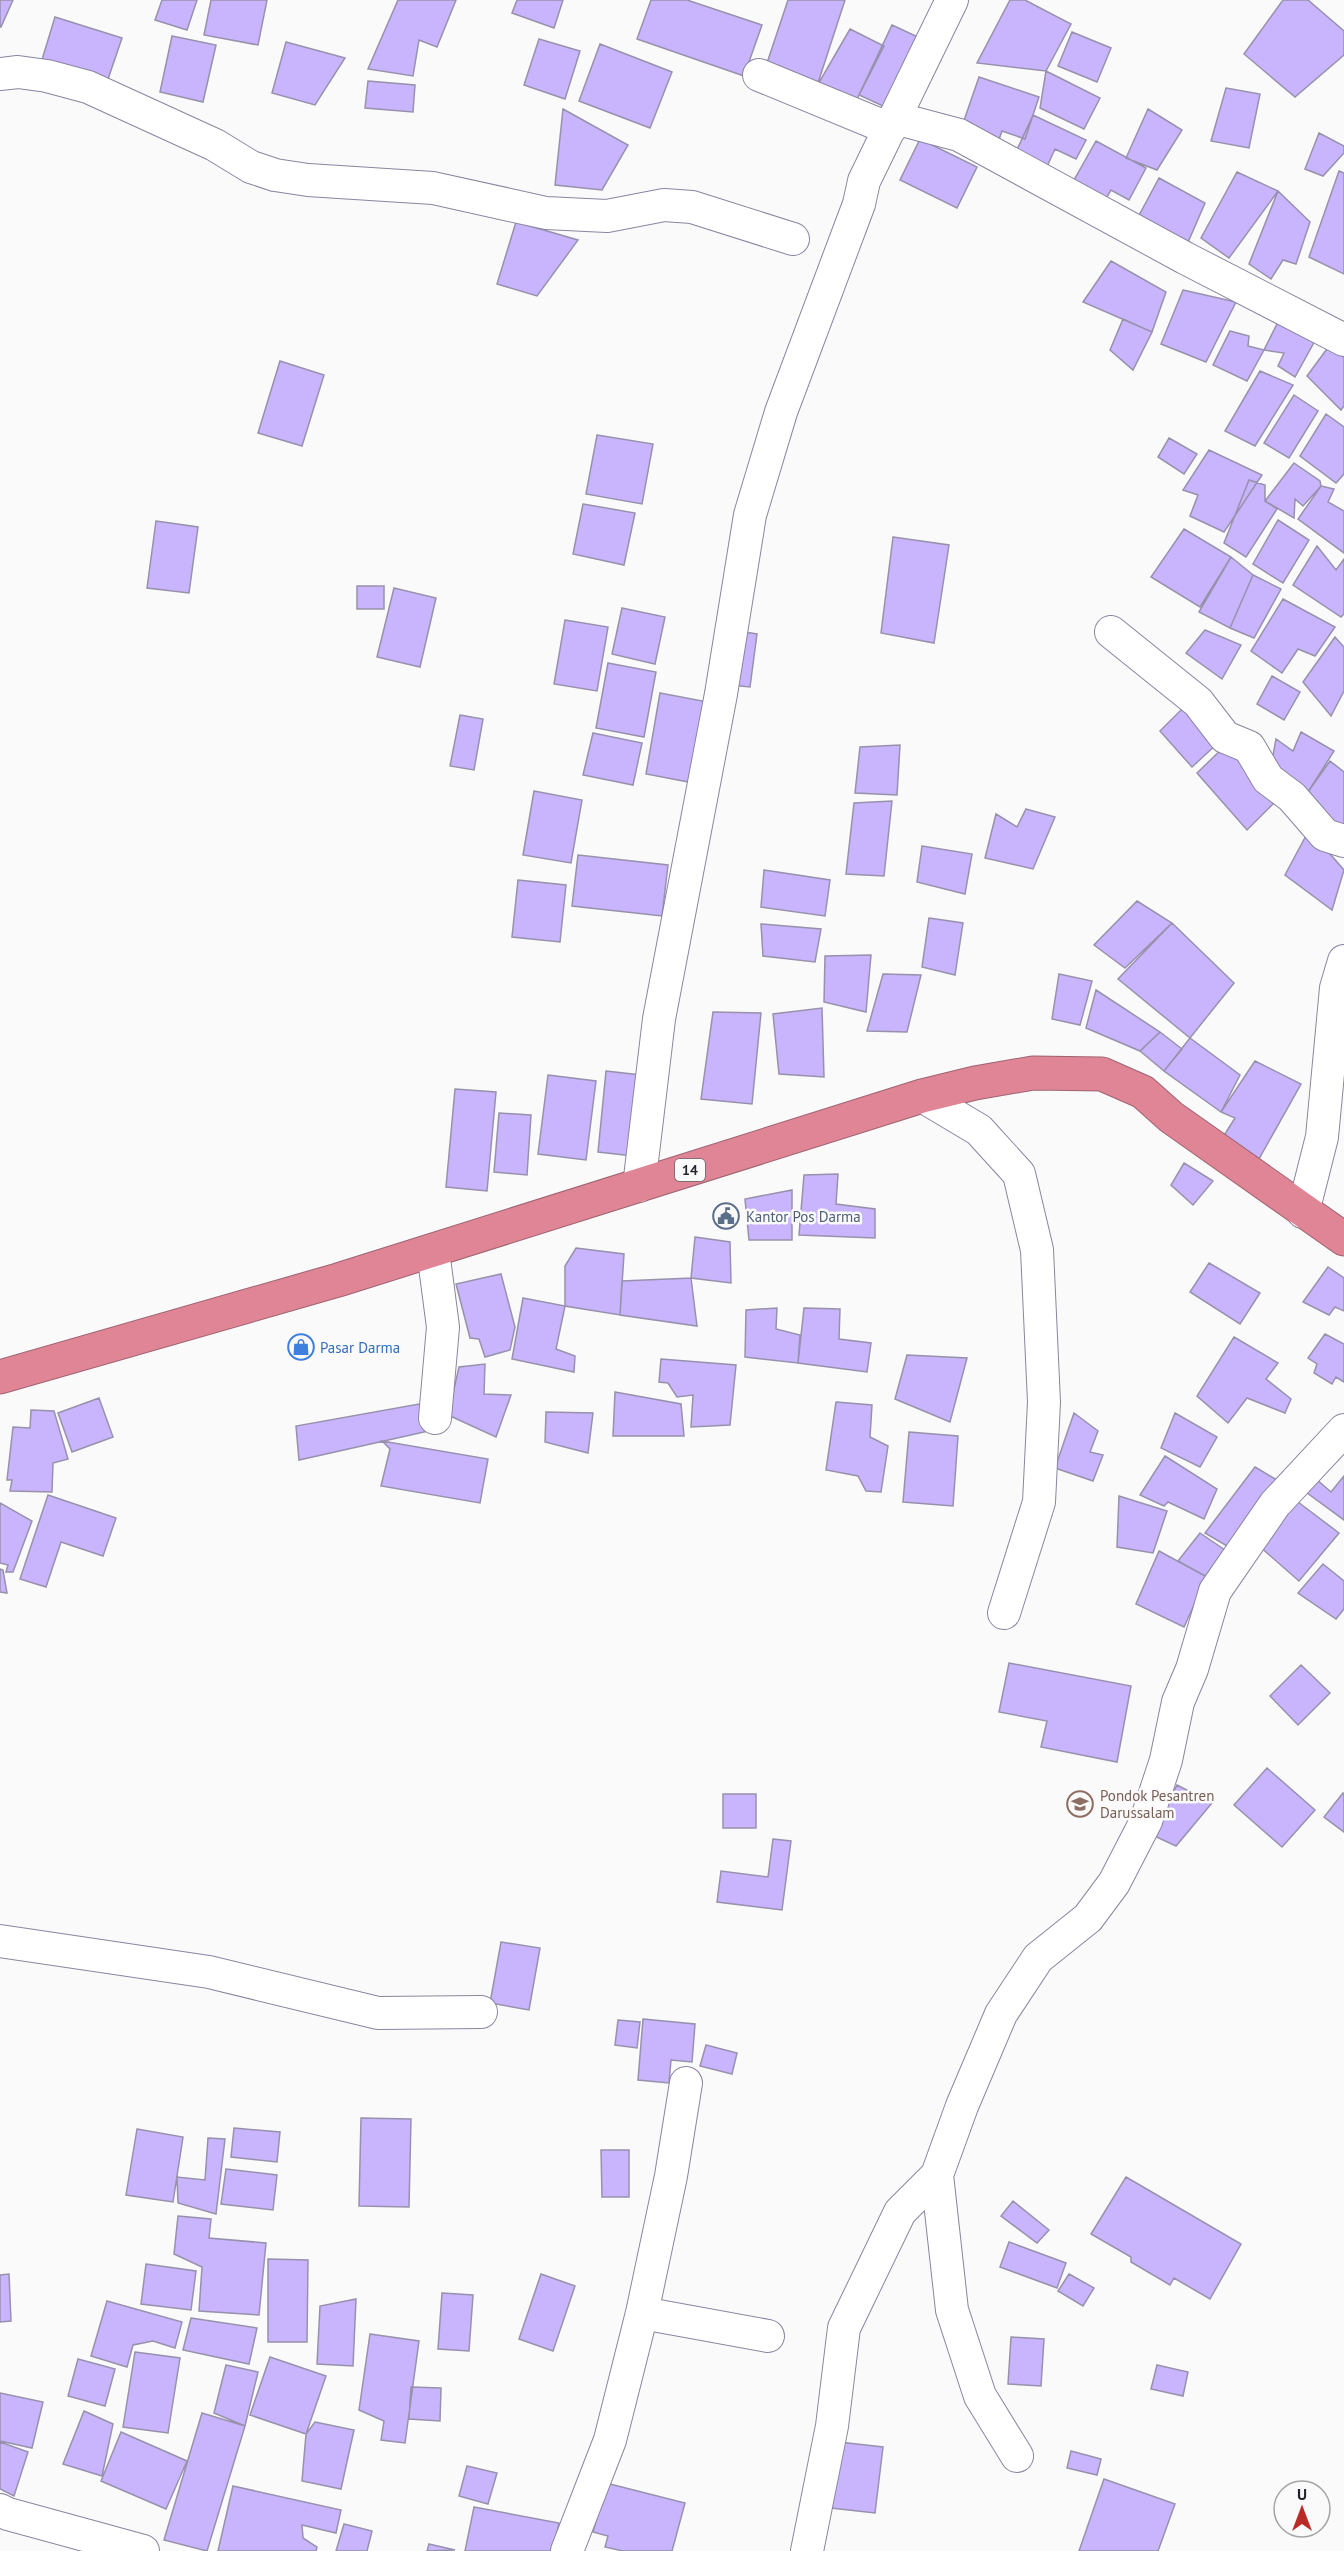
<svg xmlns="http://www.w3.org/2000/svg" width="1344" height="2551" font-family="'PT Sans',sans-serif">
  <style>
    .building { fill: #c8b5fd; stroke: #9891ac; stroke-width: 1.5 }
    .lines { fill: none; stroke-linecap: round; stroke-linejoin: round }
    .street-casing { stroke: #8b859f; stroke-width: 34 }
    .highway-casing { stroke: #9e6371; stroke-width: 35 }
    .street { stroke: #fff; stroke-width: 32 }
    .highway { stroke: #df8595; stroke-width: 33 }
    .labels { text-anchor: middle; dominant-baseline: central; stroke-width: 5; stroke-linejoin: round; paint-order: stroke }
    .shield { fill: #fafafa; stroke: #65646a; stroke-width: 1.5 }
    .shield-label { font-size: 14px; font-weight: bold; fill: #25232d }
    .service-label { font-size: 15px; fill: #4e5e75; stroke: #fafafa; text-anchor: start }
    .shop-label { font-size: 15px; fill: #366cbe; stroke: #fafafa; text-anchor: start }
    .education-label { font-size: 15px; fill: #785e54; stroke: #fafafa; text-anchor: start }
  </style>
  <rect width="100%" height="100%" fill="#fafafa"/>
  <path class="building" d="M0 0H13L1 27H0Z
    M162 0H197L187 30 155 20Z
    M211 0H267L258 45 204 35Z
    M398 0H456L437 47 419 40 413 76 368 69Z
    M517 0H563L554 28 512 13Z
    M651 0H687L762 25 744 76 637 39Z
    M788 0H845L817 86 765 69Z
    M1010 0H1025L1071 24 1046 71 977 63Z
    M1283 0H1308L1344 31V55L1295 97 1244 54Z
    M55 17 122 38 107 82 41 63Z
    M892 25 931 43 898 113 859 95Z
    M850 29 884 46 853 107 817 86Z
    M1072 32 1111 48 1097 82 1058 66Z
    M172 36 216 45 203 102 160 92Z
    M539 39 580 51 565 99 524 85Z
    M286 42 345 58 315 105 272 93Z
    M600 44 672 72 650 128 579 101Z
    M1046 71 1100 98 1084 129 1040 108Z
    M979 77 1039 97 1025 139 1002 131 996 148 959 135Z
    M368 81 415 85 413 112 365 108Z
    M1226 88 1260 94 1249 148 1211 141Z
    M563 109 628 145 602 190 555 185Z
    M1148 109 1182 130 1157 170 1126 158Z
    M1033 115 1086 140 1076 159 1055 149 1045 171 1014 156Z
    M1319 133 1344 146V153L1323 176 1305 169Z
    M920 139 977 167 957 208 900 180Z
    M1096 141 1146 168 1129 200 1111 190 1101 207 1069 189Z
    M1339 171 1344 173V274L1309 257Z
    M1237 172 1278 191 1229 258 1201 238Z
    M1159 178 1205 203 1186 247 1136 221Z
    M1278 191 1310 222 1296 264 1283 260 1271 279 1249 264Z
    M516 222 578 240 537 296 497 284Z
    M1111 261 1166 292 1152 332 1083 302Z
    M1183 290 1236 302 1206 362 1161 344Z
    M1281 316 1317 337 1295 377 1278 366 1284 353 1264 350Z
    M1123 319 1152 332 1133 370 1110 350Z
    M1230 331 1249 336 1248 346 1264 350 1247 381 1213 365Z
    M1332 342 1344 350V406L1341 410 1307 376Z
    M280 361 324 375 302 446 258 433Z
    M1260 371 1293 385 1255 446 1225 431Z
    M1294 395 1318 411 1289 458 1264 443Z
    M1326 414 1344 427V474L1336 483 1300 456Z
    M597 435 653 444 642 504 586 494Z
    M1169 438 1197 454 1184 474 1158 457Z
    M1209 450 1262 475 1224 532 1190 516 1198 495 1183 490Z
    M1294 463 1320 481 1321 486 1303 506 1295 499 1294 518 1265 501Z
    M1249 480 1265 485V501L1277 509 1246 557 1224 543Z
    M1321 486 1334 489 1328 502 1344 511V553L1298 519Z
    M583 504 635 513 624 565 573 554Z
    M1278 520 1309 540 1283 583 1253 564Z
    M156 521 198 527 189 593 147 588Z
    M1184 529 1231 557 1200 607 1151 577Z
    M893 537 949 545 934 643 881 633Z
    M1317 546 1336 570 1344 559V614L1341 617 1293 585Z
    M1231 557 1253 575 1230 628 1199 612Z
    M1253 575 1281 589 1254 638 1230 628Z
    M357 586H384V609H357Z
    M394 588 436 598 420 667 377 657Z
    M1283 599 1335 627 1315 656 1298 649 1282 673 1251 651Z
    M622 608 665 617 655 664 612 654Z
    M565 620 608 627 597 691 554 684Z
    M1205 630 1241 645 1222 679 1186 653Z
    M738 631 757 634 750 687 731 685Z
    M1335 637 1344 647V691L1331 716 1303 682Z
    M608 663 656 672 644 737 596 728Z
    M1272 676 1300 692 1284 720 1257 704Z
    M660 693 708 702 694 783 646 774Z
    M1187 704 1219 742 1192 767 1160 731Z
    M460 715 483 719 474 770 450 766Z
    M1301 732 1334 751 1308 792 1271 766 1276 739 1293 751Z
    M593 733 642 743 633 785 583 775Z
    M900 745 897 795 855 793 860 747Z
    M1226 745 1279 798 1247 830 1197 773Z
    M1330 761 1344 772V826L1340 832 1308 792Z
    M534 791 582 800 571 863 523 855Z
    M892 801 884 876 846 874 854 803Z
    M1026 809 1055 817 1033 869 985 858 996 814 1017 827Z
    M1309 830 1344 870 1332 910 1285 875Z
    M922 846 972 854 965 894 917 882Z
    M578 855 668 865 662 916 572 906Z
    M764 870 830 880 825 916 761 907Z
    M518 880 566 885 560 942 512 937Z
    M1137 901 1172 923 1125 968 1094 945Z
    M929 918 963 923 955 975 922 967Z
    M1172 923 1234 983 1190 1038 1118 979Z
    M761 924 821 929 815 962 763 956Z
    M871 955 866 1012 824 1002 825 956Z
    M883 974 921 975 907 1032 867 1031Z
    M1059 974 1092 981 1080 1025 1052 1019Z
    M1096 990 1160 1032 1140 1051 1086 1028Z
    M822 1008 824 1077 779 1074 773 1014Z
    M713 1012 761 1013 752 1104 701 1099Z
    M1160 1032 1182 1049 1164 1071 1140 1051Z
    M1190 1038 1240 1075 1221 1112 1164 1071Z
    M1255 1061 1301 1084 1259 1159 1223 1137 1235 1118 1221 1112Z
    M606 1071 650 1076 642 1157 598 1152Z
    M548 1075 596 1081 586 1160 538 1154Z
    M455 1089 496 1092 487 1191 446 1187Z
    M499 1113 531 1115 527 1175 494 1172Z
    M1184 1163 1213 1181 1193 1205 1171 1185Z
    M838 1174 836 1204 875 1209V1238L799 1235 804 1175Z
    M792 1190V1240H749L745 1199Z
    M695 1237 730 1242 731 1283 691 1278Z
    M576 1248 624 1254 620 1315 565 1306V1266Z
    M1209 1263 1260 1293 1240 1324 1190 1292Z
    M1328 1267 1344 1278V1311L1335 1307 1329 1315 1303 1302Z
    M501 1274 515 1327 510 1350 485 1357 479 1339 470 1338 456 1284Z
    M691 1278 697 1326 620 1315 622 1281Z
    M523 1298 565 1306 556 1349 575 1356 574 1372 512 1359Z
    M777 1308 776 1329 800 1335 798 1363 745 1357 746 1310Z
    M804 1308 840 1309 839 1339 871 1343 867 1372 798 1363Z
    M1325 1334 1344 1344V1382L1336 1377 1332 1384 1314 1373 1317 1364 1308 1358Z
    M1234 1337 1278 1363 1266 1379 1291 1399 1285 1413 1247 1398 1228 1423 1197 1396Z
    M907 1355 967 1358 950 1422 895 1399Z
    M661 1359 736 1365 730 1425 691 1427 693 1395 677 1397 668 1383 659 1382Z
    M485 1364 484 1394 511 1395 496 1437 448 1415 459 1367Z
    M615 1392 681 1404 684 1436H613Z
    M99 1398 113 1437 72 1452 58 1413Z
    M836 1402 872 1405 870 1437 888 1446 881 1492 866 1491 858 1476 826 1470Z
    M419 1404 433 1430 299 1460 296 1426Z
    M31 1410 54 1411 68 1459 53 1463 52 1492 10 1491 12 1480H7L13 1427 30 1428Z
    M546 1412 593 1413 588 1453 545 1442Z
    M1074 1413 1098 1431 1090 1452 1103 1455 1093 1481 1055 1468Z
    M1175 1413 1217 1437 1200 1467 1161 1448Z
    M909 1432 958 1436 953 1506 903 1502Z
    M382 1441 488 1459 480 1503 381 1486 390 1449Z
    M1165 1456 1217 1489 1204 1519 1168 1502 1164 1506 1140 1495Z
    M1255 1467 1282 1483 1232 1549 1205 1533Z
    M1344 1476V1520L1303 1490 1315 1478 1331 1492Z
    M48 1495 116 1518 103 1556 61 1542 46 1587 20 1579Z
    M1119 1496 1167 1511 1153 1553 1117 1547Z
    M1298 1502 1339 1533 1299 1581 1259 1546Z
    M0 1503 32 1521 13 1572H6L8 1565 0 1563Z
    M1200 1533 1231 1554 1207 1577 1178 1561Z
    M1159 1551 1207 1577 1184 1627 1136 1604Z
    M1323 1564 1344 1581V1609L1336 1619 1298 1593Z
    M0 1569 3 1570 7 1593 0 1592Z
    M1009 1663 1131 1686 1117 1762 1041 1747 1047 1721 999 1712Z
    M1301 1665 1330 1693 1298 1725 1270 1696Z
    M1267 1768 1315 1810 1282 1847 1234 1805Z
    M1177 1785 1212 1803 1176 1846 1152 1835Z
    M1343 1793 1344 1794V1832L1324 1817Z
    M723 1794H756V1828H723Z
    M773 1839 791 1841 782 1910 717 1902 721 1871 768 1877Z
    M501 1942 540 1948 529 2010 490 2003Z
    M643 2019 695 2024 692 2062 671 2060 669 2083 638 2080Z
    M618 2020 640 2022 637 2048 615 2045Z
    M706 2045 737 2053 732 2074 700 2066Z
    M361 2118 411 2119 409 2207 359 2206Z
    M234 2128 280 2132 277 2162 231 2157Z
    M137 2129 183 2137 173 2202 126 2195Z
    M208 2138 225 2139 216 2214 178 2203 177 2177 205 2180Z
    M601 2150H629V2197H602Z
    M226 2169 277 2175 273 2210 221 2204Z
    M1126 2177 1241 2244 1210 2299 1174 2278 1170 2285 1131 2262V2257L1091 2234Z
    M1013 2201 1049 2230 1037 2243 1001 2216Z
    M178 2216 211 2219 209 2238 266 2243 259 2315 199 2311 202 2267 174 2254Z
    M1009 2242 1066 2263 1057 2288 1000 2267Z
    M268 2259 308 2260 307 2342H268Z
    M146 2264 196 2271 191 2310 141 2304Z
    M9 2274 11 2321 0 2322V2275Z
    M541 2274 575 2286 553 2351 519 2339Z
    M1069 2274 1094 2288 1083 2306 1058 2291Z
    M442 2293 473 2295 469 2351 438 2349Z
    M356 2299 353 2366 317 2364 320 2306Z
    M107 2301 182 2322 175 2348 153 2341 133 2345 127 2367 91 2356Z
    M191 2318 257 2328 249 2364 183 2350Z
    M370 2334 419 2341 405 2443 381 2440 384 2421 359 2410Z
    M1011 2337 1044 2339 1041 2386 1008 2384Z
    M135 2352 180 2358 168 2433 123 2427Z
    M270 2357 326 2376 306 2434 250 2415Z
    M78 2359 115 2369 105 2406 68 2396Z
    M226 2365 258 2372 245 2426 214 2413Z
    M1157 2365 1188 2372 1183 2396 1151 2389Z
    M411 2387 441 2388 440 2421 409 2419Z
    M0 2393 43 2402 32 2448 0 2441Z
    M84 2411 113 2424 102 2476 63 2464Z
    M202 2413 245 2426 207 2551 164 2540Z
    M315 2422 354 2430 341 2489 302 2481 306 2434Z
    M121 2432 187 2461 166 2509 101 2481Z
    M0 2442 28 2452 14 2496 0 2489Z
    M839 2442 883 2447 875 2513 831 2508Z
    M1071 2451 1101 2459 1097 2475 1067 2468Z
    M467 2466 497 2473 488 2504 459 2496Z
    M1104 2479 1175 2504 1158 2551H1079Z
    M606 2483 685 2503 672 2551H623L605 2547 608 2536 593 2532Z
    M233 2486 341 2510 336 2533 302 2525 303 2538 317 2547 316 2551H218Z
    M474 2507 559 2523 553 2551H465Z
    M344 2524 372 2531 367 2551H336Z
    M429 2544 455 2550 427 2551Z"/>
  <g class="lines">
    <g class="street-casing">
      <path id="street" d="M0 74 18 72 47 76 88 87 215 145 251 167 275 175 308 180 433 188 546 213 607 216 664 205 692 207 793 239
        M759 75 890 129
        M895 118 959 135 1185 258 1344 340
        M1111 632 1198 702 1225 737 1249 747 1268 779 1292 797 1325 835 1344 841
        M922 1096 979 1130 1019 1174 1037 1250 1044 1402 1039 1502 1004 1613
        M639 1186 659 1019 721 694 750 515 781 412 859 204 864 181 952 0
        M1303 1212 1322 1137 1336 988 1344 961
        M433 1251 443 1327 435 1418
        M0 1941 209 1972 378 2013 481 2012
        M937 2175 952 2310 980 2396 1017 2456
        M642 2313 768 2336
        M0 2510 8 2514 143 2551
        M567 2551 610 2440 642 2313 671 2176 686 2083
        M807 2551 832 2426 844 2328 900 2212 937 2175 962 2106 1001 2014 1038 1958 1088 1918 1114 1883 1146 1821 1166 1760 1178 1702 1192 1669 1215 1591 1275 1504 1344 1430"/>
    </g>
    <g class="highway-casing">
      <path id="highway" d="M0 1377 338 1280 922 1096 975 1083 1033 1073 1102 1074 1143 1092 1171 1117 1344 1239"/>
    </g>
    <use href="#street" class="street"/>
    <use href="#highway" class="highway"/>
  </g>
  <defs>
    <g id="civic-ring" transform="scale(1.35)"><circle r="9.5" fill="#fafafa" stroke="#5c6f8a" stroke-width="1.5"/><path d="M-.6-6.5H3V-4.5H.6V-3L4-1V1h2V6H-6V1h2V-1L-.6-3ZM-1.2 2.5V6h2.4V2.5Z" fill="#5c6f8a"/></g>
    <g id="shop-ring" transform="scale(1.35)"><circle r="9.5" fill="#fafafa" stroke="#3f7fe0" stroke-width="1.5"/><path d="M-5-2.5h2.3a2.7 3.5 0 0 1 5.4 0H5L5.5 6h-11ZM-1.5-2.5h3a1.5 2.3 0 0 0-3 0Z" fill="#3f7fe0"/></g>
    <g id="school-ring" transform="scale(1.35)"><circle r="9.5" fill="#fafafa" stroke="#8d6e63" stroke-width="1.5"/><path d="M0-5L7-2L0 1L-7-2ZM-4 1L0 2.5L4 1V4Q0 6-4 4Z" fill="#8d6e63"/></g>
  </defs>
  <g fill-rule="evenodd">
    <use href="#civic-ring" x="726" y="1216"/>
    <use href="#shop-ring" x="301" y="1347"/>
    <use href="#school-ring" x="1080" y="1804"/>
  </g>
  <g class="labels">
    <rect class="shield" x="675" y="1159" width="30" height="22" rx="4.5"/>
    <g class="shield-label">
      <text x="690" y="1170">14</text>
    </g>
    <g class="service-label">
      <text x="746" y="1216">Kantor Pos Darma</text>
    </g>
    <g class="shop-label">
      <text x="320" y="1347">Pasar Darma</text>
    </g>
    <g class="education-label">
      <text x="1100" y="1795">Pondok Pesantren<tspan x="1100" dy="17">Darussalam</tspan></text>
    </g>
  </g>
  <g transform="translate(1302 2509)"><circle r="28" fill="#fafafa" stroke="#a5a4a8" stroke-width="1.5"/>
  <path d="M0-4.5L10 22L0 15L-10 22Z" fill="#ba2b25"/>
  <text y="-9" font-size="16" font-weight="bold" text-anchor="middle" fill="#25232d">U</text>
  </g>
</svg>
